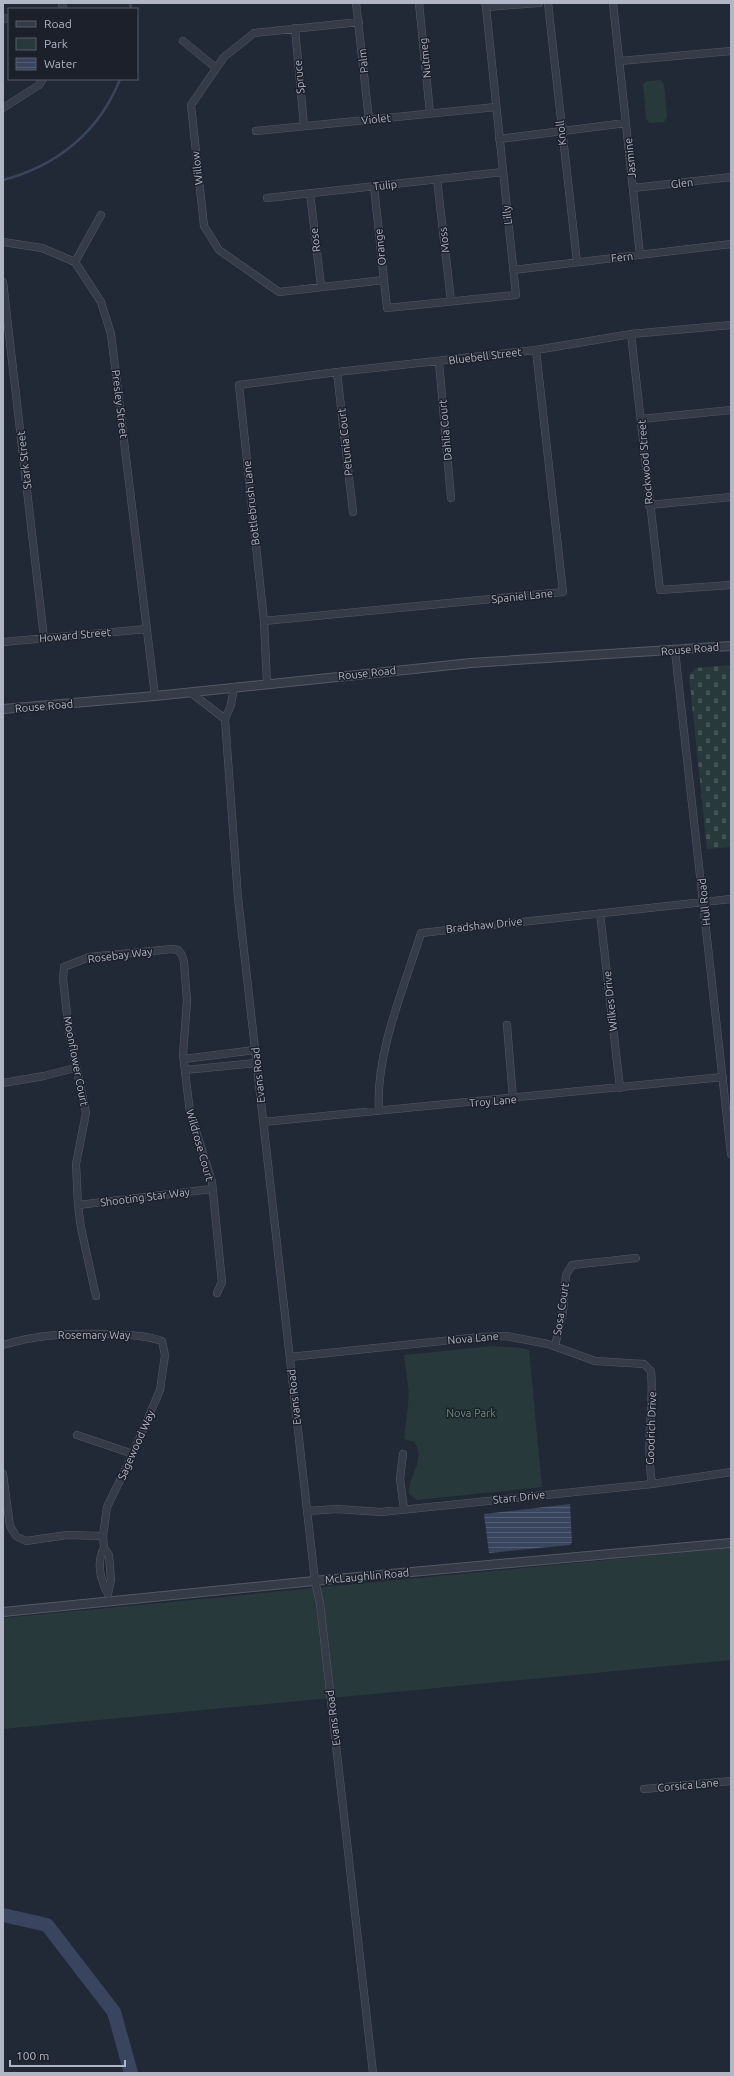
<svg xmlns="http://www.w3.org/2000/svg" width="734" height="2076" font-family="Ubuntu,sans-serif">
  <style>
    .green { fill: #28393b }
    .cemetery { fill: url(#cemetery-stones) }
    .water { fill: url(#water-rules) }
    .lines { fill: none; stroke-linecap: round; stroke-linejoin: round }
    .stream { stroke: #39455e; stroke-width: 2.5 }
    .river { stroke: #39455e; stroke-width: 14 }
    .minor-casing { stroke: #535964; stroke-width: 8 }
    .tertiary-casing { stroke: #535964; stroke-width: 10 }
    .minor { stroke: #353b47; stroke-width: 7 }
    .tertiary { stroke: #353b47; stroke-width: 8 }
    .labels { text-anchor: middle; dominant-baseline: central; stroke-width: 3; stroke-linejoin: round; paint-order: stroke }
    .street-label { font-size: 11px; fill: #b0b6c3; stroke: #1b202b }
    .park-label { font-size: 11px; fill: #699276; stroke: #1b202b }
  </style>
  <defs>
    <pattern id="cemetery-stones" width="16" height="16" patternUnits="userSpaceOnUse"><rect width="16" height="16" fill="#28393b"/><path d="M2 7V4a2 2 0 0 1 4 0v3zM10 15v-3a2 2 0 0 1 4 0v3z" fill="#455356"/></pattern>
    <pattern id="water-rules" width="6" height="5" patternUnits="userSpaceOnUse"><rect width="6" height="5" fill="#39455e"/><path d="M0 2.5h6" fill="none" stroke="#535e73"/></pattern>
  </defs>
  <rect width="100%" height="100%" fill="#222936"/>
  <path class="green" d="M661 80 664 84 667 117 664 122 650 123 646 119 643 84 647 81Z
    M493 1346 522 1348 529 1350 542 1487 417 1500 409 1494C408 1476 427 1458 414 1442L404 1439 409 1395 404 1355Z
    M731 1548V1660L3 1729V1618Z"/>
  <path class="cemetery" d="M731 665V847L707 849 689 675 696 668Z"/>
  <path class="water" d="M570 1504 572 1542 570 1545 489 1553 484 1514Z"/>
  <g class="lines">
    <path class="stream" d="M130 3 131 9
      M3 180C57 166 100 131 120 79"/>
    <path class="river" d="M3 1915 47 1925 114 2012 131 2073"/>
    <g class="minor-casing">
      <path id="minor" d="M62 3 63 9
        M356 3 369 120
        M419 3 430 113
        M485 3 486 7 539 3
        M548 3 577 262
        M613 3 640 255
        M3 19 9 18
        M359 22 254 33 224 57 191 105 204 226 219 250 279 292 384 280
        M295 28 304 126
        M183 41 216 68
        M620 61 731 51
        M3 108 39 85 43 79
        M256 131 496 107
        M499 139 626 123
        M437 179 451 301
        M374 186 387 308 516 295 486 7
        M633 188 731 177
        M310 193 321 286
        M267 198 503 172
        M3 242 42 248 75 262 101 302 111 334 155 696
        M75 262 101 215
        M513 270 731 244
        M3 282 44 638
        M631 334 660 590 731 585
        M439 362 451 498
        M337 372 353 512
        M641 419 731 410
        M649 505 731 497
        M264 621 563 592 536 350
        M3 642 147 629
        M675 651 731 1154
        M267 683 264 621 239 385 337 372 536 350 631 334 731 325
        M234 687 231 705 225 719 238 898 315 1581 320 1603 373 2073
        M190 692 225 719
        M600 913 620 1088
        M507 1025 513 1099
        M184 1059 255 1050
        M185 1070 257 1063
        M3 1083 44 1076 75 1068
        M379 1111C375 1054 404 988 421 933L731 899
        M263 1122 723 1077
        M78 1205 212 1189
        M96 1296 81 1228 78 1205 76 1164 86 1113 69 1032 63 979 64 967 89 957 172 949 178 950 182 955 184 962 187 1001 183 1055 190 1112 212 1182 222 1282 217 1293
        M3 1345C39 1334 73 1333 110 1334 128 1335 145 1335 162 1341L165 1355 160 1390 131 1458 107 1507 103 1536 104 1548 109 1555 111 1580 108 1594C100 1579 96 1563 104 1548
        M555 1346 563 1311 566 1275 572 1265 636 1258
        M290 1357 480 1337 506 1336 548 1344 595 1361 644 1364 651 1371C653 1389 651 1407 650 1425 649 1445 649 1465 652 1484
        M77 1435 133 1454
        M403 1454 400 1479 404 1509
        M3 1474 10 1526 16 1536 26 1541 67 1535 103 1536
        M307 1511 337 1509 381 1512 652 1484 731 1472
        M644 1789 731 1781"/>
    </g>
    <g class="tertiary-casing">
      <path id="tertiary" d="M3 709 155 696 471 663 731 646
        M3 1612 324 1580 731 1543"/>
    </g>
    <use href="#minor" class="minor"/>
    <use href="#tertiary" class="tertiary"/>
  </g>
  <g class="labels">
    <g class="street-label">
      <text transform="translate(425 58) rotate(-96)">Nutmeg</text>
      <text transform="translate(363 61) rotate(-96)">Palm</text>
      <text transform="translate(299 77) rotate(-95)">Spruce</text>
      <text transform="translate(376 119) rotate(-6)">Violet</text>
      <text transform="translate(561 133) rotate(-96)">Knoll</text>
      <text transform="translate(630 158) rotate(-96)">Jasmine</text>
      <text transform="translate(197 168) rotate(-96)">Willow</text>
      <text transform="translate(682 183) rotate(-6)">Glen</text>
      <text transform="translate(385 185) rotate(-6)">Tulip</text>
      <text transform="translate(507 215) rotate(-96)">Lilly</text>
      <text transform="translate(315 240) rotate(-97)">Rose</text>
      <text transform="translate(444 240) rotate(-97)">Moss</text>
      <text transform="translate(380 247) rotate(-96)">Orange</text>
      <text transform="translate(622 257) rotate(-7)">Fern</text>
      <text transform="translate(485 356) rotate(-7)">Bluebell Street</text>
      <text transform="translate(120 404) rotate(83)">Presley Street</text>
      <text transform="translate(445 430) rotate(-95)">Dahlia Court</text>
      <text transform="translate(345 442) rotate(-96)">Petunia Court</text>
      <text transform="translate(24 460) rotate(-97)">Stark Street</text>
      <text transform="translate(645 462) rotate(-95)">Rockwood Street</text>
      <text transform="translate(251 503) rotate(-96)">Bottlebrush Lane</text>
      <text transform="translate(522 596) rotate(-6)">Spaniel Lane</text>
      <text transform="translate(75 635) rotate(-5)">Howard Street</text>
      <text transform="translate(690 649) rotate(-5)">Rouse Road</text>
      <text transform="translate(367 673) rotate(-6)">Rouse Road</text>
      <text transform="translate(44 706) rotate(-5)">Rouse Road</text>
      <text transform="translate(704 902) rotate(-96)">Hull Road</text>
      <text transform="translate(484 925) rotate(-6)">Bradshaw Drive</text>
      <text transform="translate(120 955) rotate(-7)">Rosebay Way</text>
      <text transform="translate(610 1001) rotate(-96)">Wilkes Drive</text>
      <text transform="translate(76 1061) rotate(79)">Moonflower Court</text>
      <text transform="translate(258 1075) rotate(-96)">Evans Road</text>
      <text transform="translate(493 1101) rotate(-5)">Troy Lane</text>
      <text transform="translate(200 1145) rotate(74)">Wildrose Court</text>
      <text transform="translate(145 1197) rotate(-7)">Shooting Star Way</text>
      <text transform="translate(561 1309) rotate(-81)">Sosa Court</text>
      <text x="94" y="1335">Rosemary Way</text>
      <text transform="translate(473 1338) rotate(-5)">Nova Lane</text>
      <text transform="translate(294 1397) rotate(-96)">Evans Road</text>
      <text transform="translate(651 1428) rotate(-88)">Goodrich Drive</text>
      <text transform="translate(136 1445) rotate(-66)">Sagewood Way</text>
      <text transform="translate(519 1497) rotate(-6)">Starr Drive</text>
      <text transform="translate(367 1576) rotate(-5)">McLaughlin Road</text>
      <text transform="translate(333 1718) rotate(-97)">Evans Road</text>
      <text transform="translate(688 1785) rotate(-5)">Corsica Lane</text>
    </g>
    <g class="park-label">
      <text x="471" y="1413">Nova Park</text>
    </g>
  </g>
  <rect width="734" height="2076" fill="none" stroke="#b0b6c3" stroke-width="8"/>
  <rect x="8" y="8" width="130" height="72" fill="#1b202b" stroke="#575c68"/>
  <rect x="16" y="21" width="20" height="6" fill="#353b47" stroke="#575c68"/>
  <text x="44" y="28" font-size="12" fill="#b0b6c3">Road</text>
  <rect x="16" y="38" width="20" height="12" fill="#28393b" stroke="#575c68"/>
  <text x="44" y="48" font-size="12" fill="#b0b6c3">Park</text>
  <rect x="16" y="58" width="20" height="12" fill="url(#water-rules)" stroke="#575c68"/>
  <text x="44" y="68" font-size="12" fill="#b0b6c3">Water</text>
  <path d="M10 2060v6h115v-6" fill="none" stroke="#b0b6c3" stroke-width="2"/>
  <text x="16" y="2060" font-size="12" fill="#b0b6c3" stroke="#1b202b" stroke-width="3" paint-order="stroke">100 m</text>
</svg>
